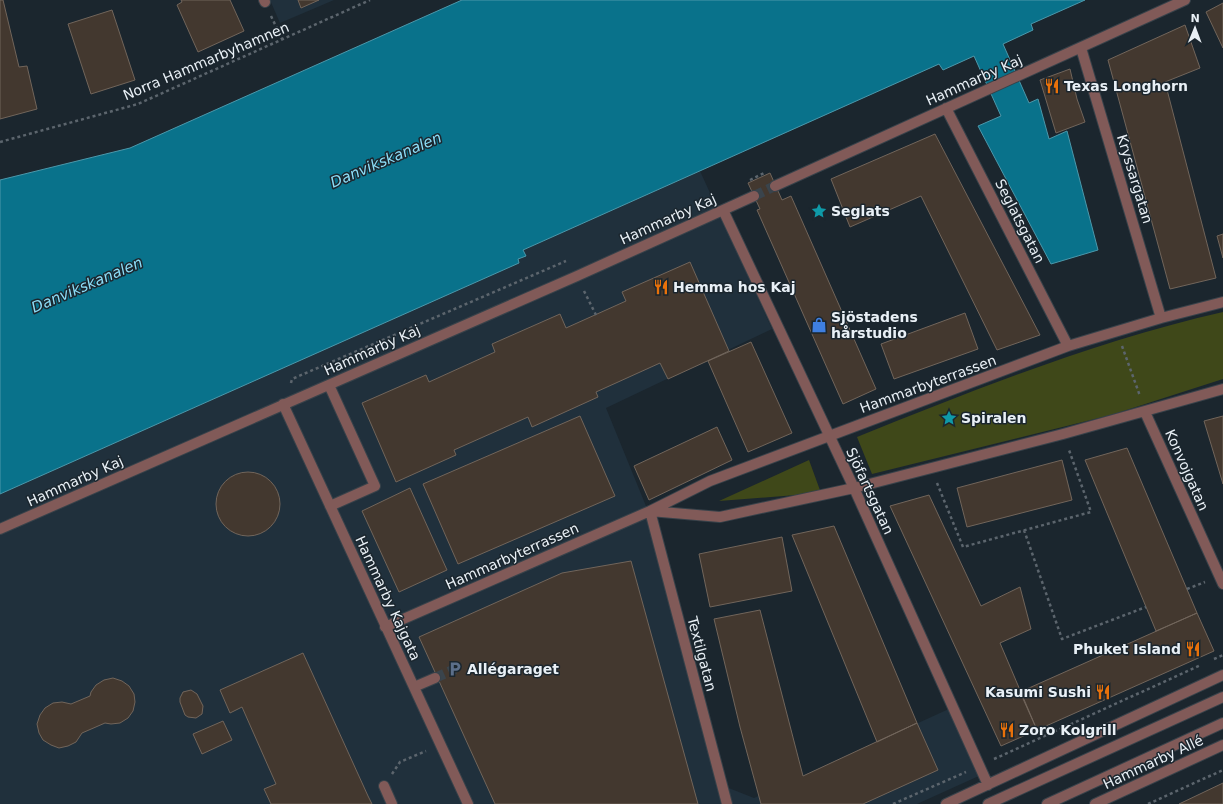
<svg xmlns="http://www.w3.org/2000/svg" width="1223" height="804" font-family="'DejaVu Sans',sans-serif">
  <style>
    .built { fill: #20303c }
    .green { fill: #3f4819 }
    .water { fill: #09728b; stroke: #4c98ab }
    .building { fill: #43382f; stroke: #71655b }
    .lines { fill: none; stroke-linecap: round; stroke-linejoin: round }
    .minor-tunnel { stroke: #3a444c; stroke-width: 10; stroke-dasharray: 10 5; stroke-linecap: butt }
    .minor-casing { stroke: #38424a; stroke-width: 12 }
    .path { stroke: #5c656d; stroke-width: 2.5; stroke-dasharray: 3 3; stroke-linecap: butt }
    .minor { stroke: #815a58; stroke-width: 10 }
    .labels { text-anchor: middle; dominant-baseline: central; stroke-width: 3; stroke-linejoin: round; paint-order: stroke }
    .street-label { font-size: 14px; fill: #e9f0f6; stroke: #1b262e }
    .poi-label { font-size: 14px; font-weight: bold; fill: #e9f0f6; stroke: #1b262e; text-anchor: start }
    .water-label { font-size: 15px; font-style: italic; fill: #8cddf7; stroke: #1b262e }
  </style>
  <rect width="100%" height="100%" fill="#1b262e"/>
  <path class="built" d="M270 0H334L280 23Z
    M700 171 772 329 606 408 648 511 721 785 754 798 951 708 981 775 917 804H0V494L519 263 518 259 523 250Z"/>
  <path class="green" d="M1223 312V379L1111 415 872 474 857 437C977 389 1096 341 1223 312Z
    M809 460 821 493 719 501Z"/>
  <path class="water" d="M462 0H1085L1031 24 1033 30 1003 44 1029 103 1038 99 1049 139 1067 131 1098 250 1051 264 978 126 1001 116 974 56 943 70 939 64 523 250 526 256 518 259 519 263 0 494V180L130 148Z"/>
  <path class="building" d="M0 0H3L19 67 27 66 37 109 0 119Z
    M181 0H230L244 31 198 52 177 5 182 2Z
    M298 0H319L301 8Z
    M1223 3V48L1206 12Z
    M112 10 135 80 91 94 68 24Z
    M1185 25 1200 68 1165 82 1216 278 1170 289 1108 60Z
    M1070 69 1077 99 1085 122 1056 133 1040 80Z
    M935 134 1027 310 1040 335 997 350 921 196 850 227 831 179Z
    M770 173 782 200 791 196 876 389 843 404 757 210 760 209 748 183Z
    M1223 234V258L1217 236Z
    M690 262 729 351 668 379 660 363 596 392 598 397 532 427 528 417 454 450 456 455 396 482 362 403 426 375 429 382 495 352 492 344 560 314 566 328 626 301 622 292Z
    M965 313 978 349 894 379 881 344Z
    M751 342 792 433 748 452 708 361Z
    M580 416 615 496 458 564 423 484Z
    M1223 416V484L1204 421Z
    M717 427 732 460 649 500 634 466Z
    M1127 448 1197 613 1156 631 1085 460Z
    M1062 460 1072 500 967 527 957 488Z
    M216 504a32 32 0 1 1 64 0a32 32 0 1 1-64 0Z
    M410 488 447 570 399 592 362 511Z
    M929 495 981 606 1020 587 1031 629 1000 643 1037 730 1001 746 890 506Z
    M834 526 917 723 877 742 792 535Z
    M782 537 792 591 710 607 699 554Z
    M631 561 698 804H495L419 637 562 573Z
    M760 610 803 776 917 723 938 770 863 804H761L740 727 714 619Z
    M1197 613 1214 651 1037 730 1020 692Z
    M303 653 368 796 372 804H271L264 789 276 784 242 707 230 713 220 690Z
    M113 678 122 681 129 686 134 694 135 702 133 711 128 718 120 723 111 724 105 723 82 733 76 742 68 746 59 748 51 745 43 740 39 733 37 724 40 715 45 708 53 703 62 702 71 704 90 696 91 692 96 685 104 680Z
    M191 690 197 694 203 706 202 714 196 718 188 717 185 715 180 702V698L183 692Z
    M223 721 232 740 202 754 193 734Z
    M1223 783V804H1179Z"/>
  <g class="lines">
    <path class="minor-tunnel" d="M754 196 775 186
      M435 678 455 669"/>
    <g class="minor-casing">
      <path id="minor" d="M264 0 265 2
        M1081 48 1161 318
        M946 108 1068 346
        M775 186 1185 0
        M723 210 854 488 988 785
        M329 385 375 486 330 506
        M283 404 468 804
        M1145 412 1223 584
        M650 511 720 517 854 488 1063 434 1223 389
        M650 511 727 804
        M0 529 577 276 754 196
        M385 627 650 511 710 481 1068 346 1161 318 1223 302
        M414 687 435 678
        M384 786 392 804
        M946 804 1223 675
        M988 804 1223 697
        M1047 804 1223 723
        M1095 804 1223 745"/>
    </g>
    <path class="path" d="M271 16 282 39
      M0 142 138 104 370 0
      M750 180 764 173
      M584 291 596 315
      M1122 346 1140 396
      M291 383 292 379 566 261
      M937 483 963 547 1091 512 1069 450
      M1024 530 1062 639 1146 607
      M1187 589 1205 582
      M1214 659 1223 655
      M994 759 1201 665
      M392 774 400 762 426 751
      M893 804 966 772
      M1148 804 1223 770"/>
    <use href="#minor" class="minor"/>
  </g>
  <defs>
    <g id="restaurant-bare" transform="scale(1.2)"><path d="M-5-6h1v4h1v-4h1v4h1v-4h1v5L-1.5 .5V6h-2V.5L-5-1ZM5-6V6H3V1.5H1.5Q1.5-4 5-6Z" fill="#e8710a" stroke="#1b262e" stroke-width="2.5" paint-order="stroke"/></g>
    <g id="sight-bare" transform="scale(1.2)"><path d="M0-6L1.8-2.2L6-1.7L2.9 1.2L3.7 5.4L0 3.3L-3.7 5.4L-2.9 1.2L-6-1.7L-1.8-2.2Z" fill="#0f9aa8" stroke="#1b262e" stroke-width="2.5" paint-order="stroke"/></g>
    <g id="shop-bare" transform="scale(1.2)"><path d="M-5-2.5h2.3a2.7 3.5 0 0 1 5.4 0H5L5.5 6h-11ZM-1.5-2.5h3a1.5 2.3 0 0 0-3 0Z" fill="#3f7fe0" stroke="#1b262e" stroke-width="2.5" paint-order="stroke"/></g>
    <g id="parking-bare" transform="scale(1.2)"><path d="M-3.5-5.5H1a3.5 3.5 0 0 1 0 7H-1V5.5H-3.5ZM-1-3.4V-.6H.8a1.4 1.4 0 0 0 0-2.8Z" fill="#5c6f8a" stroke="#1b262e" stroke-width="2.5" paint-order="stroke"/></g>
  </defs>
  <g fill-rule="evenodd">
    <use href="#restaurant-bare" x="1052" y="86"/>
    <use href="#sight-bare" x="819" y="211"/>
    <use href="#restaurant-bare" x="661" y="287"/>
    <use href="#shop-bare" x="819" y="325"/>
    <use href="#sight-bare" x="949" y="418"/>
    <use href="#restaurant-bare" x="1193" y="649"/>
    <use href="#parking-bare" x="455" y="669"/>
    <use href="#restaurant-bare" x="1103" y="692"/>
    <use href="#restaurant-bare" x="1007" y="730"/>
  </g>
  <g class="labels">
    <g class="street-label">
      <text transform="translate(206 61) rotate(-23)">Norra Hammarbyhamnen</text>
      <text transform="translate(974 80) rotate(-24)">Hammarby Kaj</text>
      <text transform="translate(1135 179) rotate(73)">Kryssargatan</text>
      <text transform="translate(668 219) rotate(-24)">Hammarby Kaj</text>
      <text transform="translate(1020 221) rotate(63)">Seglatsgatan</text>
      <text transform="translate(372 350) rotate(-24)">Hammarby Kaj</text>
      <text transform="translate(928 384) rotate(-20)">Hammarbyterrassen</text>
      <text transform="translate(1187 470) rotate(66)">Konvojgatan</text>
      <text transform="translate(75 481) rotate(-24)">Hammarby Kaj</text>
      <text transform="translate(870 491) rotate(65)">Sjöfartsgatan</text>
      <text transform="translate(512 556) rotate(-24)">Hammarbyterrassen</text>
      <text transform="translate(388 598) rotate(65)">Hammarby Kajgata</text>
      <text transform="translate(702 654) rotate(75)">Textilgatan</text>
      <text transform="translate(1153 762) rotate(-25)">Hammarby Allé</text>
    </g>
    <g class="poi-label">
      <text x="1064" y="86">Texas Longhorn</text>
      <text x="831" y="211">Seglats</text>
      <text x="673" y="287">Hemma hos Kaj</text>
      <text x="831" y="317">Sjöstadens<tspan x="831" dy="16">hårstudio</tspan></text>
      <text x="961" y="418">Spiralen</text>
      <text x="1181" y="649" text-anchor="end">Phuket Island</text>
      <text x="467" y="669">Allégaraget</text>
      <text x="1091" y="692" text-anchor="end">Kasumi Sushi</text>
      <text x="1019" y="730">Zoro Kolgrill</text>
    </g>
    <g class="water-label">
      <text transform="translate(386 160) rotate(-23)">Danvikskanalen</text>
      <text transform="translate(87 285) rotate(-23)">Danvikskanalen</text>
    </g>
  </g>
  <g transform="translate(1195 28) rotate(1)" stroke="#1b262e" stroke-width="3" paint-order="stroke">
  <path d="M0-3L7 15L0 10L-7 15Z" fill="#e9f0f6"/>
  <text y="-6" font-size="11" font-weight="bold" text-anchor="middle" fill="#e9f0f6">N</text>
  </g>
</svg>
